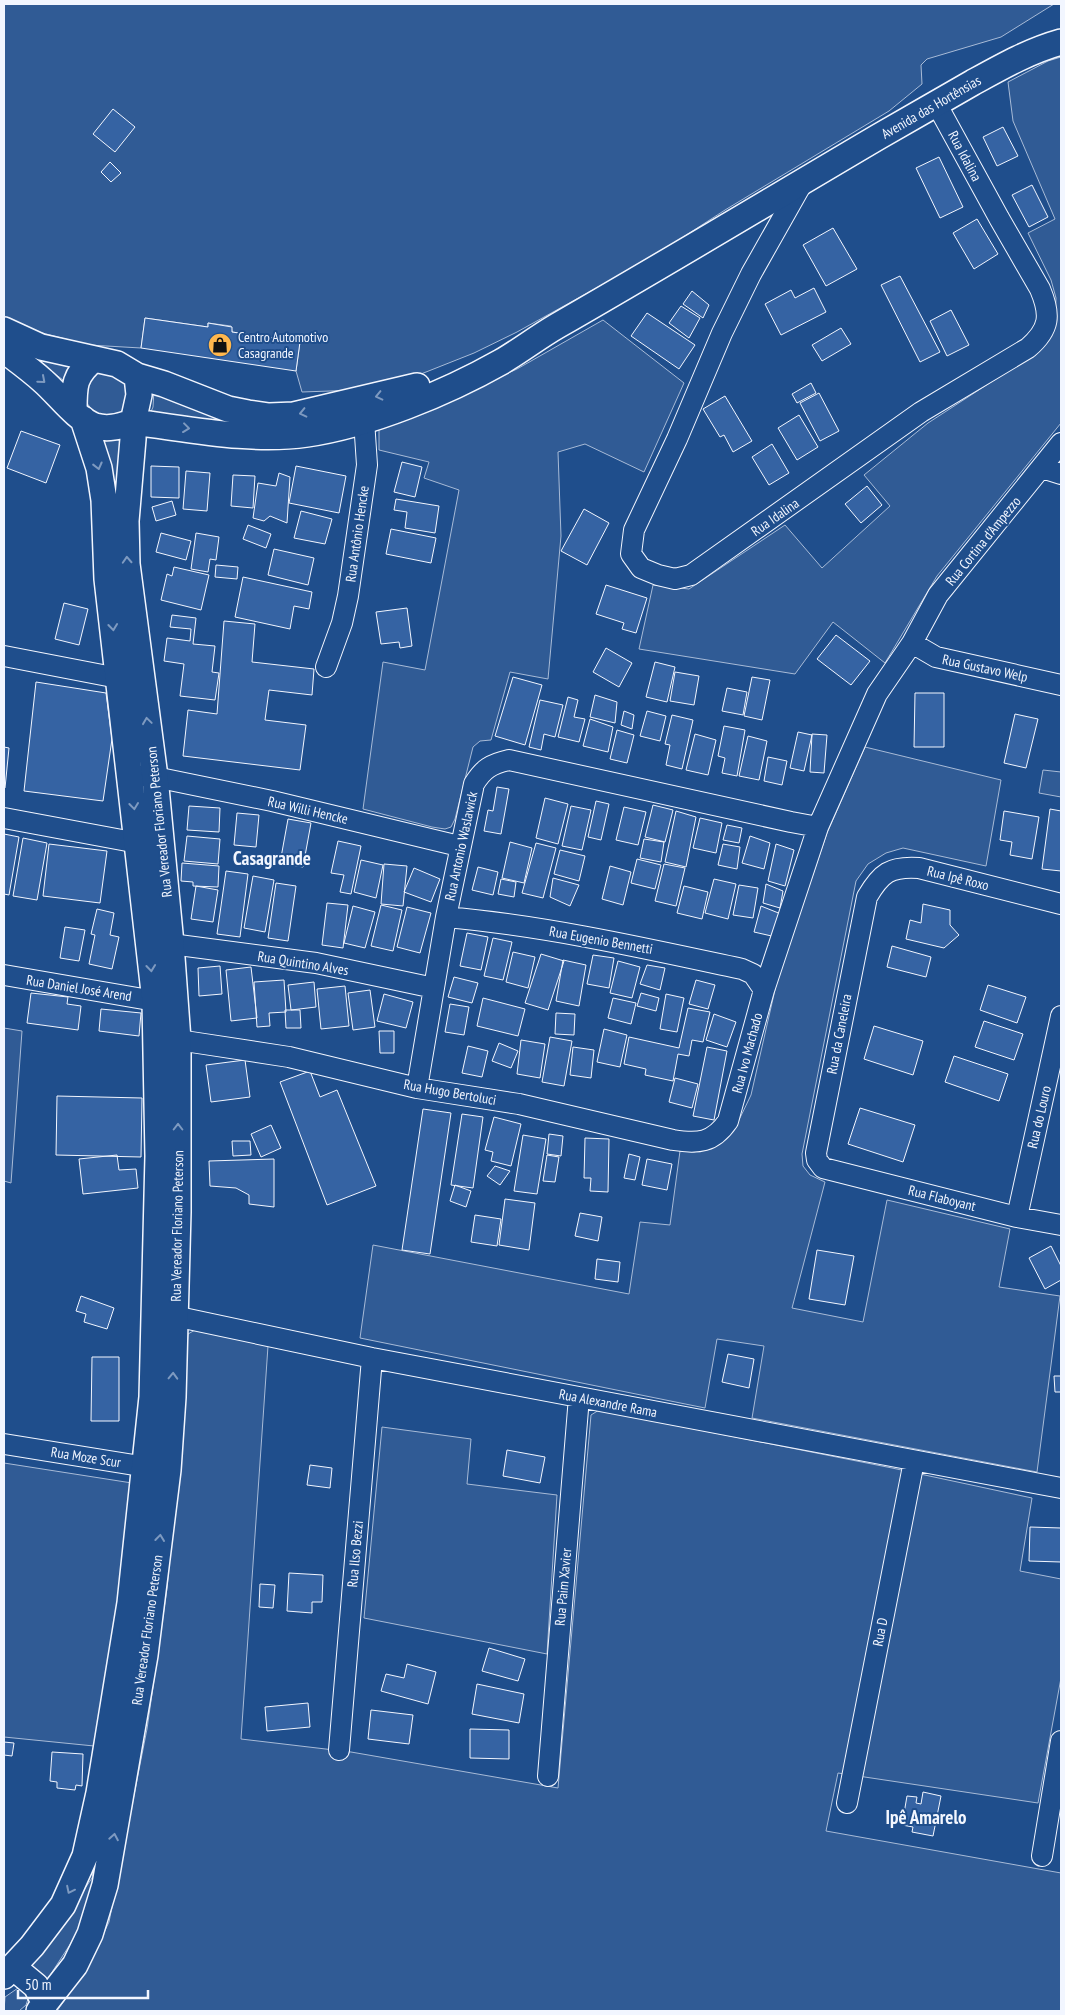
<svg xmlns="http://www.w3.org/2000/svg" width="1065" height="2015" font-family="'PT Sans Narrow',sans-serif">
  <style>
    .built { fill: #305b95; stroke: #a8bbd7 }
    .building { fill: #3563a3; stroke: #f2f6ff }
    .lines { fill: none; stroke-linecap: round; stroke-linejoin: round }
    .minor-casing { stroke: #f2f6ff; stroke-width: 22 }
    .major-casing { stroke: #f2f6ff; stroke-width: 28 }
    .minor { stroke: #1f4e8c; stroke-width: 20 }
    .major { stroke: #1f4e8c; stroke-width: 25 }
    .oneway { stroke: #7e9ac0 }
    .labels { text-anchor: middle; dominant-baseline: central; stroke-width: 4; stroke-linejoin: round; paint-order: stroke }
    .street-label { font-size: 14px; fill: #f2f6ff; stroke: #1f4e8c }
    .poi-label { font-size: 14px; fill: #f2f6ff; stroke: #1f4e8c; text-anchor: start }
    .district-label { font-size: 19px; font-weight: bold; fill: #f2f6ff; stroke: #1f4e8c }
  </style>
  <rect width="100%" height="100%" fill="#1f4e8c"/>
  <path class="built" d="M4 4H1054L1001 37 927 59 921 65 922 84 889 111 725 210 654 256 517 332 474 353 421 374 358 390 302 392 296 371 300 342 232 332 231 326 208 323V327L145 318 141 348 89 345 19 327 4 319Z
    M1061 57V423L937 576 885 663 833 622 795 674 639 649 653 585 689 589 785 525 822 568 890 506 864 475 928 423 1028 358 1055 321 1056 298 1051 280 1028 233 1055 219 1013 121 1008 82 1048 61Z
    M603 320 684 383 644 472 585 444 558 452 561 536 548 679 510 672 491 740 480 741 473 747 455 819 451 827 445 829 432 827 363 809 383 662 425 670 459 490 424 478 429 462 379 450V422L480 386 517 369Z
    M19 346 71 363 63 380Z
    M100 371H114L130 388 124 409 117 414 110 416 95 413 85 401V386L94 374Z
    M154 389 251 426 150 414 153 407Z
    M125 435 141 765 102 440Z
    M865 747 1001 780 986 866 903 848 886 853 868 864 856 881 802 1154 803 1166 810 1175 825 1182 792 1308 863 1322 887 1200 1010 1229 999 1287 1060 1296 1037 1472 752 1418 764 1346 717 1339 705 1408 360 1338 373 1245 629 1294 640 1222 670 1225 680 1151 694 1152 710 1148 726 1138 738 1122 751 1095 777 981 827 833Z
    M1043 770 1061 772V797L1039 793Z
    M4 1028 22 1031 11 1183 4 1181Z
    M195 1330 268 1346 241 1739 351 1752 558 1788 591 1415 599 1410 892 1468 1032 1498 1020 1571 1061 1579V1678L1038 1803 838 1773 826 1831 1061 1873V2011H57L86 1970 109 1922 147 1729 167 1588 178 1469 188 1334Z
    M382 1427 471 1439 467 1484 557 1495 547 1654 364 1618Z
    M4 1463 132 1483 116 1617 94 1746 4 1737Z
    M121 1717 101 1853 82 1922 71 1943 45 1983 28 1964 65 1918 92 1878Z
    M18 1988H24L29 1996 26 2005 19 2011H4L5 1997Z"/>
  <path class="building" d="M113 109 135 127 115 152 93 134Z
    M1003 127 1018 156 997 166 983 137Z
    M939 157 963 207 940 218 916 168Z
    M110 162 121 173 111 182 101 172Z
    M1032 185 1048 217 1029 227 1012 195Z
    M977 219 998 254 974 269 953 233Z
    M833 228 857 269 826 286 803 245Z
    M900 276 940 352 920 362 881 285Z
    M814 288 826 312 781 335 765 304 791 290 795 298Z
    M692 291 709 305 703 318 683 304Z
    M681 306 700 318 689 338 669 323Z
    M951 310 969 345 947 356 930 321Z
    M647 313 695 345 679 369 631 336Z
    M145 318 208 327V323L232 327V332L300 342 296 371 141 348Z
    M841 328 851 344 822 361 812 345Z
    M811 383 816 393 797 403 792 394Z
    M819 393 839 431 820 441 800 403Z
    M725 396 752 441 733 452 724 435 720 437 703 409Z
    M799 415 818 447 797 460 778 428Z
    M21 431 60 445 46 483 7 468Z
    M772 444 789 473 769 485 752 457Z
    M402 462 422 467 415 497 394 492Z
    M151 466 179 467V498L151 497Z
    M296 466 346 476 339 513 289 503Z
    M186 471 210 473 207 511 183 509Z
    M279 473 290 477 287 523 270 516 264 521 253 518 258 483 276 486Z
    M233 475 255 476 253 508 231 506Z
    M867 486 882 505 861 523 845 504Z
    M396 499 439 506 435 533 405 528 407 512 394 510Z
    M172 501 176 515 156 521 152 507Z
    M584 509 609 523 587 565 561 551Z
    M301 511 332 519 325 544 294 538Z
    M248 525 271 534 266 548 243 539Z
    M391 529 436 538 431 563 386 554Z
    M161 533 191 541 186 560 156 552Z
    M196 533 219 537 216 560 210 559 208 572 191 569Z
    M274 549 314 558 308 585 268 575Z
    M216 565 238 567 237 579 215 577Z
    M174 567 209 575 201 610 161 600 167 574 172 576Z
    M243 577 312 592 309 609 294 606 290 629 235 617Z
    M606 585 647 598 636 633 622 629 624 623 596 614Z
    M64 603 88 609 79 645 55 639Z
    M407 608 412 646 400 648 399 642 381 644 376 612Z
    M172 615 196 618 193 644 215 646 212 672 219 673 215 700 180 696 184 664 164 661 167 638 190 641 191 629 170 627Z
    M224 621 255 624 252 662 314 669 312 695 269 690 265 720 306 725 300 770 183 756 188 710 217 714Z
    M836 635 870 661 851 685 817 659Z
    M606 648 632 663 619 687 593 672Z
    M655 662 675 667 667 702 646 697Z
    M675 672 699 676 694 705 670 701Z
    M513 677 542 685 525 745 495 736Z
    M752 677 770 680 762 720 744 716Z
    M36 682 106 693 112 739 103 801 24 791Z
    M727 688 747 692 743 715 722 711Z
    M915 693H944V747H914Z
    M595 695 617 702 615 723 590 717Z
    M568 697 578 700 574 717 585 719 579 742 558 737Z
    M540 700 563 705 555 737 544 734 541 750 529 747Z
    M624 711 634 715 632 729 621 725Z
    M647 711 666 716 660 741 640 736Z
    M1015 714 1038 719 1026 768 1004 763Z
    M672 715 693 720 682 769 666 765 670 745 665 744Z
    M590 719 613 727 608 752 583 746Z
    M724 726 745 730 737 776 722 773 725 758 718 756Z
    M617 730 634 735 627 763 610 759Z
    M798 732 812 735 804 771 790 768Z
    M695 734 716 740 708 775 686 770Z
    M812 734 827 735 824 773 810 772Z
    M748 736 767 741 759 780 739 776Z
    M4 747 9 748 5 788H4Z
    M768 757 787 761 782 785 764 781Z
    M497 787 509 789 501 834 484 831 488 810 493 811Z
    M545 798 568 804 558 844 536 838Z
    M596 801 609 804 601 840 588 837Z
    M653 805 673 810 665 842 645 837Z
    M189 806 220 808 219 832 187 830Z
    M571 806 591 810 582 850 562 846Z
    M624 807 646 812 638 845 616 840Z
    M1050 809 1061 811V871L1042 869Z
    M676 811 696 817 686 867 665 862Z
    M1004 811 1039 817 1032 859 1010 855 1012 842 1000 840Z
    M237 813 259 815 256 847 234 845Z
    M700 818 722 823 716 853 693 848Z
    M288 819 311 823 303 867 280 863Z
    M727 825 742 828 739 843 723 840Z
    M4 834 19 837 9 895 4 894Z
    M187 836 220 839 218 864 184 861Z
    M750 836 770 843 764 869 742 863Z
    M23 838 47 843 37 900 13 896Z
    M644 839 664 842 661 862 640 858Z
    M338 841 361 846 351 894 340 892 344 875 331 873Z
    M510 842 532 848 524 883 502 878Z
    M536 843 556 848 543 898 522 893Z
    M49 844 107 851 100 903 43 896Z
    M723 844 740 847 737 869 718 865Z
    M776 844 794 850 785 886 768 881Z
    M560 850 585 856 579 881 554 874Z
    M637 859 661 865 655 889 631 883Z
    M361 860 383 865 376 898 354 892Z
    M182 863 219 866 218 887 193 886V882L181 881Z
    M384 864 407 866 403 906 381 904Z
    M664 864 685 868 676 906 655 901Z
    M610 866 631 872 623 905 602 899Z
    M478 867 498 872 493 895 472 890Z
    M414 868 440 879 431 902 404 892Z
    M226 871 248 874 240 937 217 934Z
    M253 876 274 880 265 932 244 928Z
    M553 878 579 885 570 906 550 897Z
    M501 879 516 882 514 897 498 894Z
    M714 879 736 884 728 919 705 913Z
    M276 883 296 886 288 941 268 938Z
    M766 884 783 891 780 908 763 903Z
    M739 885 758 888 753 918 733 915Z
    M196 886 218 890 213 922 191 919Z
    M684 886 708 892 702 919 677 913Z
    M327 903 348 905 343 948 322 945Z
    M923 904 950 910V925L959 935 944 948 906 939 910 920 921 923Z
    M381 905 402 910 393 951 371 946Z
    M353 906 375 912 365 948 344 943Z
    M761 906 781 914 776 937 754 932Z
    M407 907 431 913 420 953 397 947Z
    M97 909 114 913 110 935 119 937 112 969 89 964 95 935 91 934Z
    M65 927 85 930 79 961 60 958Z
    M467 933 488 937 481 970 460 966Z
    M493 938 512 942 503 980 484 976Z
    M892 946 931 957 926 977 887 967Z
    M513 952 535 957 528 988 506 982Z
    M541 954 564 961 548 1010 525 1003Z
    M593 955 614 958 609 988 587 984Z
    M563 960 586 965 579 1006 556 1001Z
    M618 961 640 967 632 998 610 993Z
    M647 965 665 968 660 990 640 984Z
    M220 966 222 994 199 996 198 968Z
    M251 967 257 1018 231 1021 226 970Z
    M454 977 478 983 472 1003 448 997Z
    M284 980 286 1012 269 1013 270 1026 257 1027 254 982Z
    M696 980 715 985 708 1009 689 1004Z
    M314 982 316 1007 291 1010 288 985Z
    M988 985 1026 997 1017 1023 980 1010Z
    M345 986 349 1026 321 1029 317 989Z
    M370 990 375 1027 353 1030 348 993Z
    M31 993 68 997 67 1004 81 1006 78 1030 27 1023Z
    M641 993 659 998 656 1011 637 1006Z
    M384 994 413 1002 406 1028 377 1021Z
    M666 994 684 998 677 1032 660 1029Z
    M483 998 525 1009 518 1036 477 1026Z
    M613 998 636 1003 631 1024 608 1018Z
    M450 1004 469 1007 464 1035 445 1032Z
    M688 1008 710 1012 703 1042 692 1040 689 1056 678 1054 673 1081 645 1075 646 1069 624 1064 629 1037 679 1048Z
    M101 1009 141 1013 139 1036 99 1031Z
    M285 1010H300L301 1028H286Z
    M556 1013 575 1014 574 1035 555 1034Z
    M714 1014 736 1022 727 1047 706 1040Z
    M984 1021 1023 1034 1014 1060 975 1047Z
    M874 1026 923 1041 913 1075 864 1059Z
    M604 1029 627 1035 620 1067 597 1062Z
    M379 1031H394V1053H380Z
    M550 1037 572 1041 564 1086 542 1082Z
    M521 1040 545 1044 540 1078 517 1074Z
    M499 1043 518 1051 511 1068 492 1061Z
    M468 1046 488 1051 482 1077 462 1073Z
    M573 1047 594 1050 591 1078 570 1075Z
    M707 1047 727 1051 714 1120 693 1116Z
    M954 1056 1008 1074 999 1101 945 1082Z
    M245 1060 250 1097 211 1102 206 1065Z
    M310 1071 320 1097 337 1090 376 1186 327 1205 280 1082Z
    M675 1078 698 1084 692 1108 669 1102Z
    M57 1096 142 1098 141 1157 56 1155Z
    M860 1108 915 1125 903 1162 848 1144Z
    M423 1109 451 1113 430 1254 402 1250Z
    M462 1114 483 1117 473 1188 451 1185Z
    M494 1117 521 1124 511 1166 491 1161 493 1152 485 1150Z
    M271 1125 281 1148 261 1157 251 1134Z
    M549 1134 563 1136 561 1156 547 1154Z
    M523 1135 546 1139 537 1194 514 1191Z
    M585 1138 609 1139 608 1192 590 1191 591 1178H584Z
    M232 1141H250L251 1155 233 1156Z
    M629 1154 640 1157 635 1180 624 1178Z
    M117 1155 119 1170 136 1169 138 1188 83 1194 79 1159Z
    M547 1155 559 1157 555 1182 543 1181Z
    M274 1159V1207L249 1204V1195L236 1188 210 1186 209 1161Z
    M647 1159 672 1164 667 1190 642 1185Z
    M495 1166 510 1171 500 1185 487 1176Z
    M455 1185 471 1191 466 1207 450 1201Z
    M505 1199 535 1203 529 1250 499 1245Z
    M580 1213 602 1217 598 1241 575 1236Z
    M475 1215 501 1219 497 1246 471 1242Z
    M1051 1246 1061 1266V1280L1045 1289 1029 1258Z
    M817 1250 854 1256 845 1305 809 1299Z
    M597 1259 620 1262 618 1282 595 1279Z
    M81 1296 114 1308 107 1329 84 1322 86 1314 76 1311Z
    M728 1354 754 1359 749 1388 722 1382Z
    M92 1357H119V1421H91Z
    M1054 1376H1061V1392H1055Z
    M507 1450 545 1457 540 1483 503 1476Z
    M310 1465 332 1468 330 1488 307 1485Z
    M1030 1527 1061 1528V1562L1029 1561Z
    M289 1573 323 1575 322 1602H312V1613L287 1611Z
    M260 1584 275 1585 273 1608 259 1607Z
    M489 1648 525 1659 518 1681 482 1671Z
    M407 1664 436 1672 428 1704 381 1691 386 1674 404 1678Z
    M477 1684 524 1694 519 1723 472 1714Z
    M308 1703 310 1727 267 1731 265 1707Z
    M371 1710 413 1715 409 1744 368 1739Z
    M470 1729 509 1730V1759L470 1758Z
    M4 1742 14 1743 12 1756 4 1755Z
    M52 1752 83 1754 82 1786 76 1785 75 1790 57 1788V1782L50 1781Z
    M923 1792 941 1796 933 1836 912 1832 913 1827 902 1825 907 1796 917 1797 916 1803 921 1804Z"/>
  <g class="lines">
    <g class="minor-casing">
      <path id="minor" d="M804 180 751 274 722 333 677 439 634 530 631 554 641 568 658 575 675 579 691 575 921 412 1028 348C1050 329 1051 315 1040 289L999 218 936 103
        M1042 468 1061 474
        M912 643 936 657 1061 685
        M4 656 118 678
        M326 667 342 623 348 596 367 465 364 420 356 409
        M130 775 155 777 272 801 459 846
        M4 818 138 843
        M1061 904 919 868C890 866 881 873 867 897L816 1153 817 1160 823 1168 1017 1217 1061 1225
        M171 944 316 963 434 988
        M4 975 155 1001
        M764 990 818 827 877 694 912 643 938 595 1061 443
        M178 1040 289 1057 417 1088 519 1104 673 1140C698 1144 713 1143 728 1121L764 990 753 974 742 969C644 948 546 926 446 917
        M417 1088 446 917 474 784C483 769 491 764 509 760L791 822 818 827
        M1017 1217 1061 1016
        M160 1313 372 1358 1061 1488
        M4 1444 159 1469
        M339 1750 372 1358
        M548 1776 579 1397
        M847 1803 914 1461
        M1042 1856 1061 1741"/>
    </g>
    <g class="major-casing">
      <path id="major" d="M4 330 41 347 117 364 137 376 164 384 228 409 248 413 269 416 294 415 417 386
        M4 350C17 360 31 370 43 381 58 394 77 420 95 426 109 430 120 426 133 422 190 429 250 442 307 434 369 425 446 393 501 362 520 351 538 337 557 326 665 264 771 200 878 137 909 119 941 101 972 83 1001 67 1029 51 1061 42
        M74 410C74 386 74 375 94 359
        M13 1967 36 1986 45 2004
        M4 1976 32 1946 63 1905 85 1856 99 1793 130 1603 152 1397 158 1156 155 1001 107 579 104 500 99 468 83 419
        M39 2011 75 1965 90 1934 105 1885 145 1655 168 1470 173 1397 178 1212V1040L171 944 155 777 127 564 126 521 133 439V422L139 395 137 376"/>
    </g>
    <use href="#minor" class="minor"/>
    <use href="#major" class="major"/>
  </g>
  <defs><path id="oneway-chevron" d="M-2-3.5L2.5 0L-2 3.5" fill="none" stroke-width="1.6" stroke-linecap="round" stroke-linejoin="round" transform="scale(1.25)"/></defs>
  <g class="oneway">
    <use href="#oneway-chevron" transform="translate(42 380) rotate(41)"/>
    <use href="#oneway-chevron" transform="translate(379 396) rotate(167)"/>
    <use href="#oneway-chevron" transform="translate(303 413) rotate(167)"/>
    <use href="#oneway-chevron" transform="translate(186 428) rotate(7)"/>
    <use href="#oneway-chevron" transform="translate(98 466) rotate(76)"/>
    <use href="#oneway-chevron" transform="translate(127 560) rotate(-93)"/>
    <use href="#oneway-chevron" transform="translate(113 627) rotate(84)"/>
    <use href="#oneway-chevron" transform="translate(147 721) rotate(-98)"/>
    <use href="#oneway-chevron" transform="translate(134 806) rotate(83)"/>
    <use href="#oneway-chevron" transform="translate(151 968) rotate(84)"/>
    <use href="#oneway-chevron" transform="translate(178 1127) rotate(-90)"/>
    <use href="#oneway-chevron" transform="translate(173 1376) rotate(-88)"/>
    <use href="#oneway-chevron" transform="translate(160 1538) rotate(-83)"/>
    <use href="#oneway-chevron" transform="translate(114 1837) rotate(-80)"/>
    <use href="#oneway-chevron" transform="translate(70 1890) rotate(116)"/>
  </g>
  <defs>
    <g id="shop-disc" transform="scale(1.25)"><circle r="9.5" fill="#ffb74d" stroke="#1f4e8c"/><path d="M-5-2.5h2.3a2.7 3.5 0 0 1 5.4 0H5L5.5 6h-11ZM-1.5-2.5h3a1.5 2.3 0 0 0-3 0Z" fill="#111"/></g>
  </defs>
  <g fill-rule="evenodd">
    <use href="#shop-disc" x="220" y="345"/>
  </g>
  <g class="labels">
    <g class="street-label">
      <text transform="translate(931 107) rotate(-30)">Avenida das Hortênsias</text>
      <text transform="translate(965 156) rotate(62)">Rua Idalina</text>
      <text transform="translate(775 517) rotate(-35)">Rua Idalina</text>
      <text transform="translate(357 534) rotate(-82)">Rua Antônio Hencke</text>
      <text transform="translate(983 541) rotate(-51)">Rua Cortina d'Ampezzo</text>
      <text transform="translate(985 668) rotate(12)">Rua Gustavo Welp</text>
      <text transform="translate(308 810) rotate(13)">Rua Willi Hencke</text>
      <text transform="translate(159 822) rotate(-96)">Rua Vereador Floriano Peterson</text>
      <text transform="translate(461 846) rotate(-78)">Rua Antonio Waslawick</text>
      <text transform="translate(958 878) rotate(14)">Rua Ipê Roxo</text>
      <text transform="translate(601 940) rotate(10)">Rua Eugenio Bennetti</text>
      <text transform="translate(303 963) rotate(9)">Rua Quintino Alves</text>
      <text transform="translate(79 988) rotate(9)">Rua Daniel José Arend</text>
      <text transform="translate(839 1034) rotate(-79)">Rua da Caneleira</text>
      <text transform="translate(747 1053) rotate(-75)">Rua Ivo Machado</text>
      <text transform="translate(450 1092) rotate(10)">Rua Hugo Bertoluci</text>
      <text transform="translate(1039 1117) rotate(-77)">Rua do Louro</text>
      <text transform="translate(942 1198) rotate(14)">Rua Flaboyant</text>
      <text transform="translate(177 1226) rotate(-89)">Rua Vereador Floriano Peterson</text>
      <text transform="translate(608 1403) rotate(11)">Rua Alexandre Rama</text>
      <text transform="translate(86 1457) rotate(9)">Rua Moze Scur</text>
      <text transform="translate(355 1554) rotate(-85)">Rua Ilso Bezzi</text>
      <text transform="translate(563 1587) rotate(-85)">Rua Paim Xavier</text>
      <text transform="translate(147 1630) rotate(-82)">Rua Vereador Floriano Peterson</text>
      <text transform="translate(880 1632) rotate(-79)">Rua D</text>
    </g>
    <g class="poi-label">
      <text x="238" y="337">Centro Automotivo<tspan x="238" dy="16">Casagrande</tspan></text>
    </g>
    <g class="district-label">
      <text x="272" y="858">Casagrande</text>
      <text x="926" y="1817">Ipê Amarelo</text>
    </g>
  </g>
  <rect width="1065" height="2015" fill="none" stroke="#f2f6ff" stroke-width="10"/>
  <path d="M18 1990v8h130v-8" fill="none" stroke="#f2f6ff" stroke-width="2.5"/>
  <text x="25" y="1990" font-size="15" fill="#f2f6ff" stroke="#1f4e8c" stroke-width="4" paint-order="stroke">50 m</text>
</svg>
